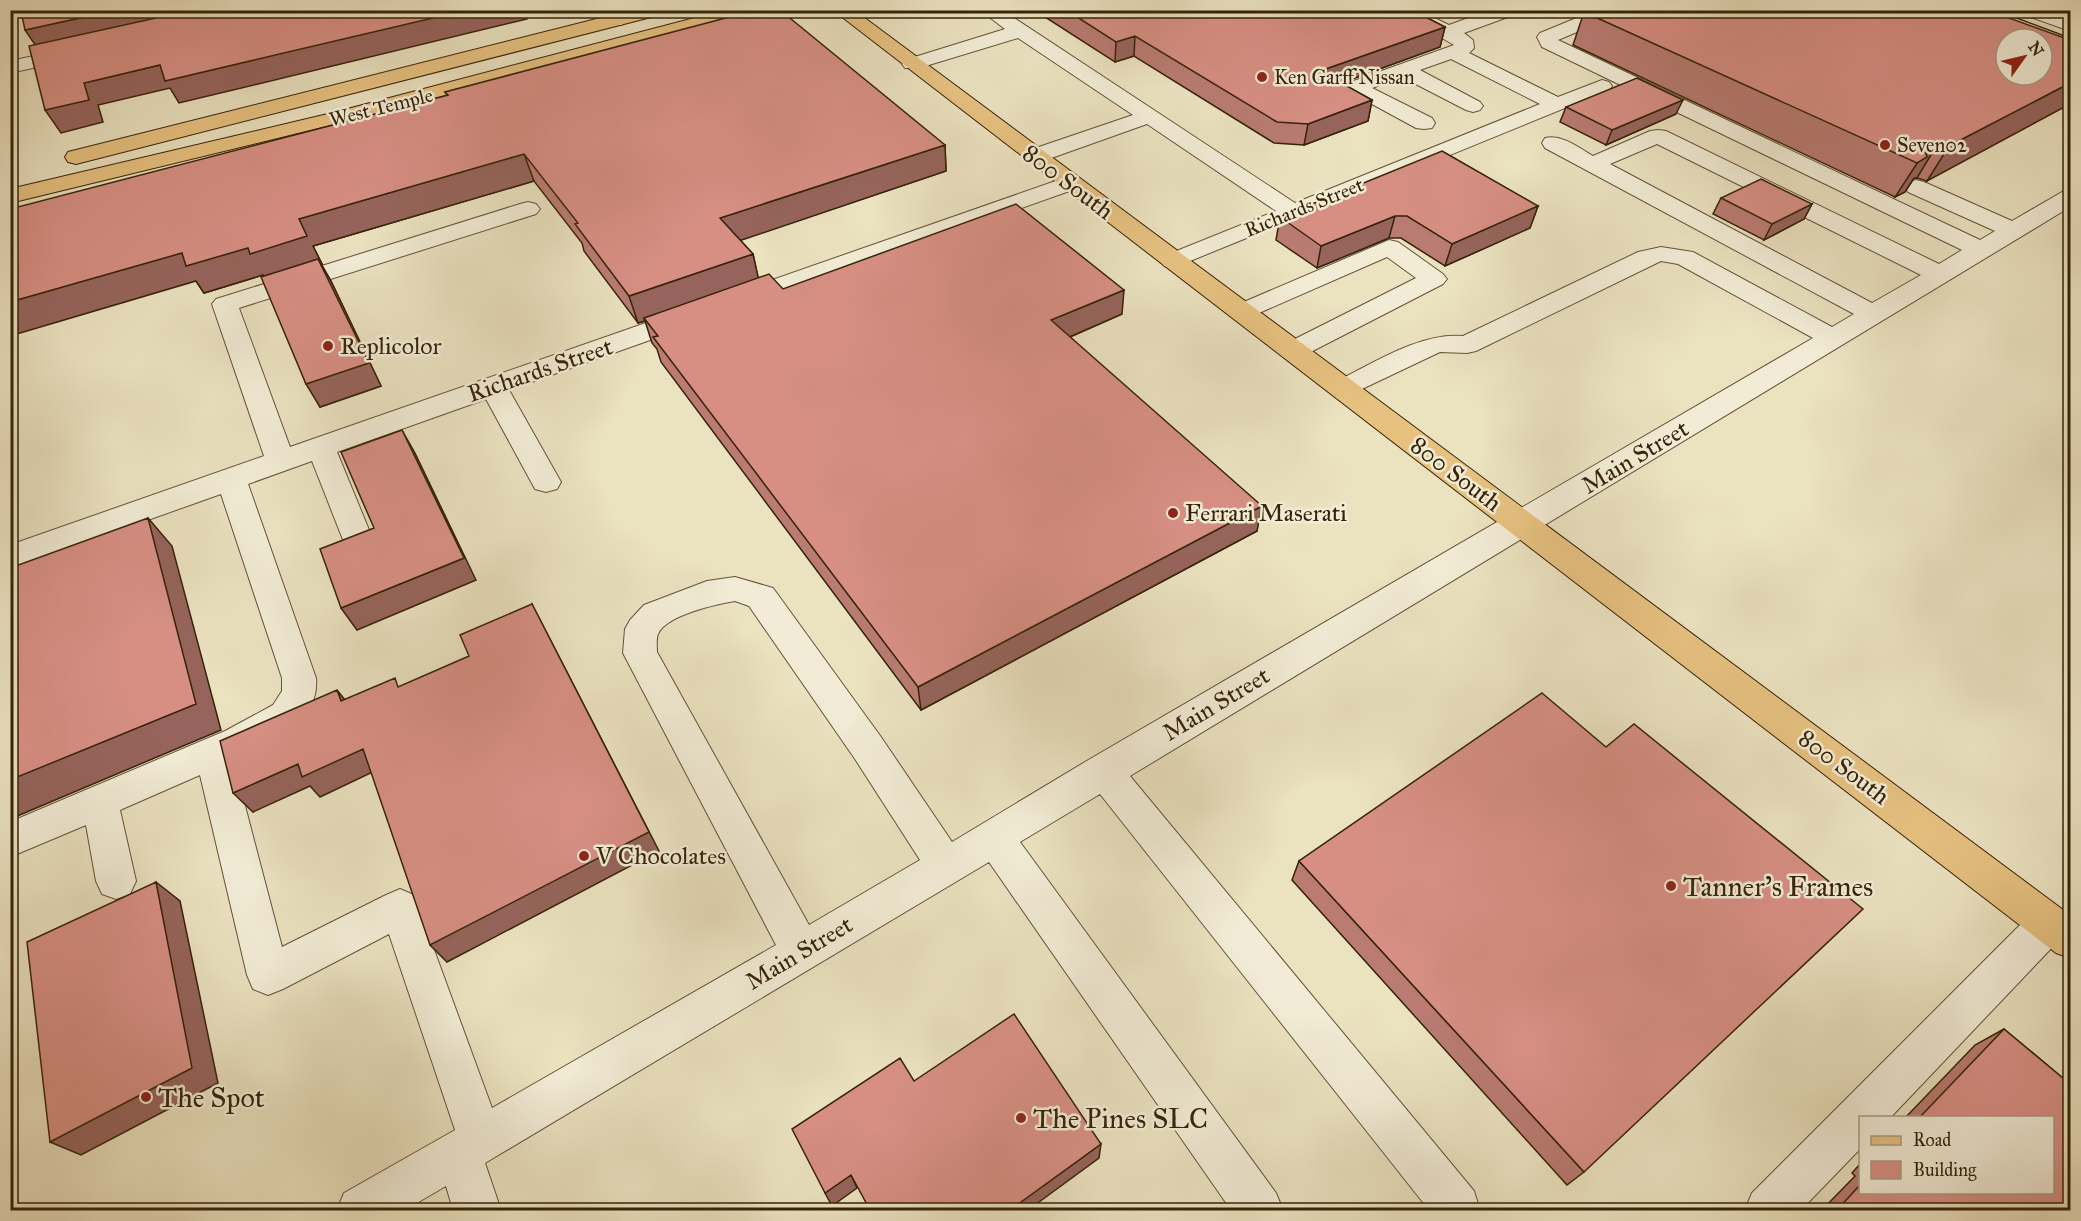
<svg xmlns="http://www.w3.org/2000/svg" width="2081" height="1221" font-family="'IM FELL Great Primer',serif">
  <style>
    .lines { fill: none; stroke-linecap: round; stroke-linejoin: round }
    .minor-casing { stroke: #635336; stroke-width: 2 }
    .major-casing { stroke: #362308; stroke-width: 2 }
    .minor { fill: #f2ecd6; fill-rule: evenodd }
    .major { fill: #e6c180; fill-rule: evenodd }
    .tram { stroke: #362308; stroke-width: 1.5 }
    .wall { fill: #b97b72; stroke: #362308; stroke-width: 1.5 }
    .shaded-wall { fill: #96645c; stroke: #362308; stroke-width: 1.5 }
    .building { fill: #d78f84; stroke: #362308; stroke-width: 1.5; fill-rule: evenodd }
    .poi-dot { fill: #8f2418; stroke: #f2ecd6; stroke-width: 2 }
    .labels { text-anchor: middle; dominant-baseline: central; stroke-width: 5; stroke-linejoin: round; paint-order: stroke }
    .far-poi-label { font-size: 20px; fill: #362308; stroke: #f2ecd6; text-anchor: start }
    .far-street-label { font-size: 20px; fill: #362308; stroke: #f2ecd6 }
    .street-label { font-size: 24px; fill: #362308; stroke: #f2ecd6 }
    .poi-label { font-size: 24px; fill: #362308; stroke: #f2ecd6; text-anchor: start }
    .near-poi-label { font-size: 28px; fill: #362308; stroke: #f2ecd6; text-anchor: start }
  </style>
  <rect width="100%" height="100%" fill="#ebe2c0"/>
  <filter id="stains"><feTurbulence type="fractalNoise" baseFrequency=".00333" numOctaves="4"/><feColorMatrix values="0 0 0 0 .2 0 0 0 0 .09 0 0 0 0 .02 0 0 0 .5 -.17"/></filter>
  <radialGradient id="worn" r=".72"><stop offset=".6" stop-color="#630" stop-opacity="0"/><stop offset="1" stop-color="#630" stop-opacity=".3"/></radialGradient>
  <g class="lines">
    <g class="minor-casing">
      <path id="minor" d="M596 10H616L624 21 622 25H608Z
        M980 10H1002L1295 203 1540 104 1451 59 1420 70 1480 102 1483 106 1480 110 1473 112 1466 110 1402 77 1372 88 1432 118 1435 123 1432 128 1424 129 1416 128 1348 91 1345 87 1348 83 1454 45 1394 10H1418L1449 25 1490 10H1518L1516 14 1464 33 1473 40 1474 48 1469 53 1558 97 1602 80 1609 82 1612 86 1609 90 1173 268 1164 266 1161 261 1164 256 1276 211 1147 124 1043 161 1035 163 1027 161 1024 156 1027 151 1133 115 1018 38 919 68H905L902 64 905 60 1005 29Z
        M1596 10H1622L1620 14 1558 40 1980 240 1995 231 1908 192 1905 187 1908 182 1916 180 1924 182 2012 221 2062 192 2070 190V207L1130 776 1474 1191 1480 1210H1429L1100 794 1020 842 1276 1193 1283 1210H1231L989 862 485 1163 501 1210H453L446 1186 405 1210H337L344 1193 455 1130 389 934 283 989 268 995 253 989 247 975 200 775 120 810 136 881 130 894 116 899 102 894 96 881 86 825 10 857V822L225 731 273 705 282 691V678L221 494 10 569V545L264 456 212 304 216 299 520 204 528 202 536 204 540 209 536 214 239 308 290 447 683 310 692 308 701 310 705 316 701 322 509 390 561 482 557 489 546 492 535 489 486 399 337 452 374 542 369 550 358 553 347 550 312 461 248 484 316 678C320 724 269 745 233 760L282 947 386 895 400 889 414 895 492 1108 776 945 623 653 625 629 630 620 644 605 707 581 735 577 773 588 881 737 952 842 1090 759 1813 338 1678 264 1661 261 1476 351 1467 353 1440 352 1343 398 1333 395 1329 389 1333 383C1372 364 1420 332 1463 336L1638 252 1661 247 1693 252 1832 327 1854 314 1545 148 1542 143 1545 138C1562 134 1579 148 1593 156L1650 131 1658 130 1666 131 1939 264 1962 250 1542 47 1537 37 1540 33ZM1657 144 1921 275 1872 303 1610 164ZM735 601 749 606 855 759 920 860 809 925 657 652C657 647 656 639 658 634 666 615 717 604 735 601Z
        M2020 10H2048L2070 19V31L2022 14Z
        M76 47 83 49 86 53 83 57 10 73V61Z
        M1070 176 1078 178 1081 183 1078 188 747 305 738 308 729 305 725 300 729 295Z
        M1389 240 1398 242 1443 274 1447 279 1443 284 1301 357 1292 359 1283 357 1279 351 1283 345 1416 278 1387 257 1250 317 1241 320 1232 317 1228 312 1232 307Z
        M2049 904 2063 910 2069 923 2063 936 1890 1118H1860V1149L1801 1210H1745L1752 1193 2035 910Z"/>
    </g>
    <g class="major-casing">
      <path id="major" d="M632 10H665L663 14 76 164 68 162 65 157 68 152Z
        M725 10H758L756 14 343 122 10 203V189L332 113Z
        M833 10H854L2070 915V958L2056 953Z"/>
    </g>
    <use href="#minor" class="minor"/>
    <use href="#major" class="major"/>
    <path class="tram" d="M1995 10 2070 38"/>
  </g>
  <path class="wall" d="M1034 10H1412L1445 27 1440 47 1341 83 1372 100 1368 121 1304 145 1274 143 1134 56 1115 62Z
    M1584 12 2070 40 1927 181 1917 178H1914L1905 192 1895 197 1573 45Z
    M445 92 945 145 946 171 740 240 753 254 758 278 783 289 1122 314 1070 337 1257 531 921 710 661 362 657 349 652 343 645 321 638 323 584 251 582 243 534 181 313 246 322 264H321L331 281 381 386 320 407 263 275 204 293 196 281 447 95Z
    M1566 107 1676 114 1606 145 1560 122Z
    M1721 198 1812 204 1804 219 1764 240 1713 214Z
    M1538 206 1530 228 1445 266 1401 238H1389L1317 268 1276 240 1280 217Z
    M1299 861 1584 1172 1567 1185 1292 880Z
    M2004 1029 2070 1084V1210H1822L1855 1176 1852 1173 1860 1164V1192H2052V1118H1905L1975 1045Z"/>
  <path class="shaded-wall" d="M116 10H225L40 52 25 30Z
    M467 10H524L527 19 179 103 170 88 98 105 103 122 61 133 45 110 84 83 160 65Z
    M1445 27 1440 47 1316 92 1320 71Z
    M1135 36 1134 56 1115 62 1116 42Z
    M2070 83V104L1927 181 1949 146Z
    M1372 100 1368 121 1304 145 1308 124Z
    M1683 100 1676 114 1606 145 1612 130Z
    M1938 143 1917 178H1914L1905 192 1895 197 1929 145Z
    M945 145 946 171 727 245 720 218Z
    M524 154 534 181 313 246 322 264H321L331 281 381 386 320 407 306 384 267 281 263 275 204 293 196 281 10 336V302Z
    M1812 204 1804 219 1764 240 1772 224Z
    M1538 206 1530 228 1445 266 1452 244Z
    M1395 216 1389 238 1317 268 1321 246Z
    M753 254 759 281 644 318 645 321 638 323 629 296Z
    M1124 290 1122 314 1051 345V320Z
    M402 430 415 453 476 580 357 630 341 608 464 558Z
    M1262 506 1257 531 921 710 918 687Z
    M148 518 172 546 221 730 10 819V780Z
    M532 604 659 851 447 962 430 945Z
    M337 690 354 711 341 701Z
    M363 749 379 769 320 797 310 786 253 812 233 793 298 764Z
    M156 882 180 901 218 1083 81 1155 50 1142Z
    M1101 1144 1099 1158 1028 1210H1010Z
    M851 1175 857 1188 832 1206 825 1193Z"/>
  <path class="building" d="M49 10H116L25 30 22 16Z
    M192 10H467L165 81 160 65 84 83 89 100 45 110 29 46Z
    M756 10H780L945 145 720 218 753 254 629 296 575 224 578 223 524 154 299 219 307 236 250 254 248 248 186 266 182 253 10 302V209L448 95 445 92Z
    M1066 10H1412L1445 27 1320 71 1372 100 1308 124 1277 122 1135 36 1116 42Z
    M1589 10H1987L2070 40V83L1949 146 1938 143 1929 145 1925 151 1927 157 1917 163 1584 12ZM2006 39H2042V75H2006Z
    M1637 78 1683 100 1612 130 1566 107Z
    M1442 151 1538 206 1452 244 1407 216H1395L1321 246 1280 217Z
    M1761 179 1812 204 1772 224 1721 198Z
    M1016 204 1124 290 1051 320 1262 506 918 687 653 337 658 336 644 318 769 274 783 289Z
    M318 259 369 363 306 384 261 277Z
    M402 430 464 558 341 608 320 549 374 528 341 452Z
    M148 518 196 704 10 780V568Z
    M532 604 649 832 430 945 363 749 302 777 298 764 233 793 220 741 337 690 341 701 395 678 398 687 469 656 460 635Z
    M1542 693 1606 747 1634 724 1863 909 1584 1172 1299 861Z
    M156 882 192 1068 50 1142 27 942Z
    M1014 1014 1101 1144 1010 1210H870L851 1175 825 1193 792 1129 900 1058 914 1081Z
    M2004 1029 2070 1084V1210H1837L1860 1185V1192H2052V1118H1919Z"/>
  <g class="poi-dot">
    <circle cx="1262" cy="77" r="6"/>
    <circle cx="1885" cy="145" r="6"/>
    <circle cx="328" cy="346" r="6"/>
    <circle cx="1173" cy="513" r="6"/>
    <circle cx="584" cy="856" r="6"/>
    <circle cx="1671" cy="886" r="6"/>
    <circle cx="146" cy="1097" r="6"/>
    <circle cx="1021" cy="1118" r="6"/>
  </g>
  <g class="labels">
    <g class="far-poi-label">
      <text x="1274" y="77">Ken Garff Nissan</text>
      <text x="1897" y="145">Seven02</text>
    </g>
    <g class="far-street-label">
      <text transform="translate(381 107) rotate(-14)">West Temple</text>
      <text transform="translate(1304 207) rotate(-22)">Richards Street</text>
    </g>
    <g class="street-label">
      <text transform="translate(1068 182) rotate(37)">800 South</text>
      <text transform="translate(540 370) rotate(-19)">Richards Street</text>
      <text transform="translate(1635 457) rotate(-31)">Main Street</text>
      <text transform="translate(1456 474) rotate(37)">800 South</text>
      <text transform="translate(1216 704) rotate(-31)">Main Street</text>
      <text transform="translate(1844 767) rotate(37)">800 South</text>
      <text transform="translate(799 953) rotate(-31)">Main Street</text>
    </g>
    <g class="poi-label">
      <text x="340" y="346">Replicolor</text>
      <text x="1185" y="513">Ferrari Maserati</text>
      <text x="596" y="856">V Chocolates</text>
    </g>
    <g class="near-poi-label">
      <text x="1683" y="886">Tanner's Frames</text>
      <text x="158" y="1097">The Spot</text>
      <text x="1033" y="1118">The Pines SLC</text>
    </g>
  </g>
  <rect width="2081" height="1221" fill="none" stroke="#ebe2c0" stroke-width="36"/>
  <rect x="12" y="12" width="2057" height="1197" fill="none" stroke="#362308" stroke-width="3"/>
  <rect x="18" y="18" width="2045" height="1185" fill="none" stroke="#362308" stroke-width="1.5"/>
  <rect x="1859" y="1116" width="195" height="78" fill="#f2ecd6" stroke="#a79c84" stroke-width="1.5"/>
  <rect x="1871" y="1136" width="30" height="9" fill="#e6c180" stroke="#a79c84" stroke-width="1.5"/>
  <text x="1913" y="1146" font-size="18" fill="#362308">Road</text>
  <rect x="1871" y="1161" width="30" height="18" fill="#d78f84" stroke="#a79c84" stroke-width="1.5"/>
  <text x="1913" y="1176" font-size="18" fill="#362308">Building</text>
  <g transform="translate(2024 57) rotate(56)"><circle r="28" fill="#f2ecd6" stroke="#a79c84" stroke-width="1.5"/>
  <path d="M0-4.5L10 22L0 15L-10 22Z" fill="#8f2418"/>
  <text y="-9" font-size="16" font-weight="bold" text-anchor="middle" fill="#362308">N</text>
  </g>
  <rect width="100%" height="100%" filter="url(#stains)"/>
  <rect width="100%" height="100%" fill="url(#worn)"/>
</svg>
